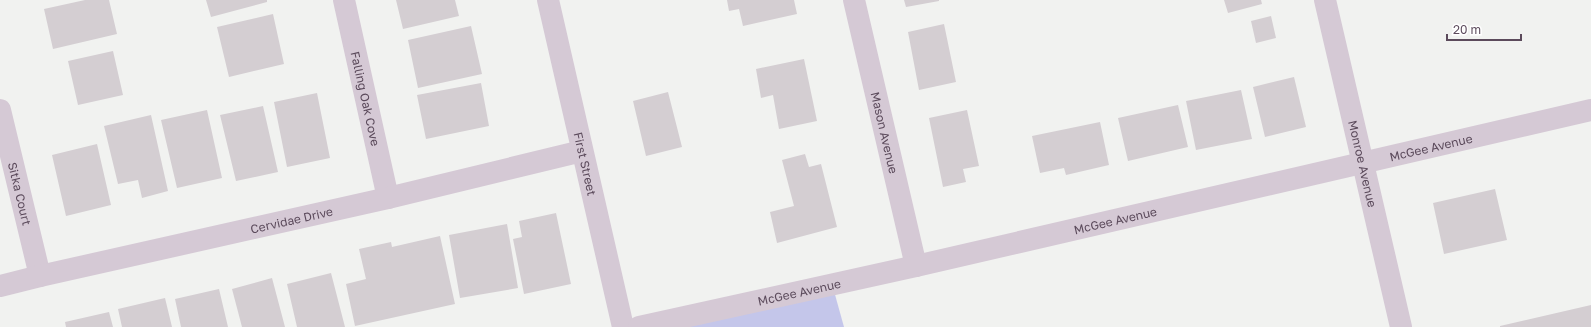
<svg xmlns="http://www.w3.org/2000/svg" width="1591" height="327" font-family="'Golos Text',sans-serif">
  <style>
    .green { fill: #c4c6ea }
    .building { fill: #d4ced2 }
    .lines { fill: none; stroke-linecap: round; stroke-linejoin: round }
    .minor { stroke: #d5c9d5; stroke-width: 22 }
    .labels { text-anchor: middle; dominant-baseline: central; stroke-width: 3; stroke-linejoin: round; paint-order: stroke }
    .street-label { font-size: 12px; fill: #5b4a5b; stroke: #fff }
  </style>
  <rect width="100%" height="100%" fill="#f1f2f0"/>
  <path class="green" d="M834 291 844 327H676Z"/>
  <path class="building" d="M85 0H109L117 34 53 49 44 9Z
    M206 0H267V2L211 17Z
    M396 0H455L459 16 403 29Z
    M727 0H794L797 14 743 26 739 9 729 11Z
    M904 0H939V1L906 7Z
    M1224 0H1261L1262 4 1228 13Z
    M273 14 284 64 229 77 217 27Z
    M1271 16 1276 38 1256 43 1251 21Z
    M944 24 956 82 919 90 908 32Z
    M471 26 482 74 418 88 408 40Z
    M113 51 123 95 78 105 68 61Z
    M804 59 817 121 779 129 773 95 761 98 756 69Z
    M1294 77 1306 127 1265 137 1253 87Z
    M481 83 489 126 426 139 417 95Z
    M1241 90 1252 139 1196 150 1186 101Z
    M668 92 682 147 646 156 633 101Z
    M317 93 330 158 287 167 274 102Z
    M1178 105 1188 147 1128 161 1118 118Z
    M263 106 278 172 236 181 220 115Z
    M207 110 222 178 177 188 161 120Z
    M967 110 979 166 963 169 966 182 943 187 929 118Z
    M151 115 168 191 142 198 138 180 118 184 104 126Z
    M1100 122 1109 165 1066 175 1064 168 1040 173 1032 136Z
    M97 144 111 205 66 216 52 155Z
    M805 154 809 167 821 164 837 227 777 243 770 212 794 206 782 160Z
    M1495 189 1507 240 1444 254 1433 203Z
    M556 213 571 284 524 294 513 239 522 237 519 221Z
    M507 224 518 288 460 298 449 235Z
    M440 236 455 304 355 326 346 284 366 279 359 249 391 242 392 247Z
    M331 273 345 327H297L287 284Z
    M272 278 285 327H242L232 289Z
    M219 289 228 327H181L175 299Z
    M165 298 172 327H122L118 309Z
    M1591 305V327H1500V326Z
    M109 312 113 327H66L65 322Z"/>
  <g class="lines">
    <g class="minor">
      <path id="s1" d="M344 0 388 198"/>
      <path id="s2" d="M548 0 623 327"/>
      <path id="s3" d="M854 0 916 266"/>
      <path id="s4" d="M1325 0 1401 327"/>
      <path id="s5" d="M0 110 40 276"/>
      <path id="s6" d="M0 286 40 276 388 198 582 151"/>
      <path id="s7" d="M639 327 916 266 1591 110"/>
    </g>
  </g>
  <g class="labels">
    <g class="street-label">
      <text stroke="none"><textPath href="#s1" startOffset="101">Falling Oak Cove</textPath></text>
      <text stroke="none"><textPath href="#s3" startOffset="136">Mason Avenue</textPath></text>
      <text stroke="none"><textPath href="#s7" startOffset="812">McGee Avenue</textPath></text>
      <text stroke="none"><textPath href="#s4" startOffset="168">Monroe Avenue</textPath></text>
      <text stroke="none"><textPath href="#s2" startOffset="168">First Street</textPath></text>
      <text stroke="none"><textPath href="#s5" startOffset="86">Sitka Court</textPath></text>
      <text stroke="none"><textPath href="#s7" startOffset="488">McGee Avenue</textPath></text>
      <text stroke="none"><textPath href="#s6" startOffset="299">Cervidae Drive</textPath></text>
      <text stroke="none"><textPath href="#s7" startOffset="164">McGee Avenue</textPath></text>
    </g>
  </g>
  <path d="M1447 34v6h74v-6" fill="none" stroke="#5b4a5b" stroke-width="2"/>
  <text x="1453" y="34" font-size="12" fill="#5b4a5b" stroke="#ffffff" stroke-width="3" paint-order="stroke">20 m</text>
</svg>
